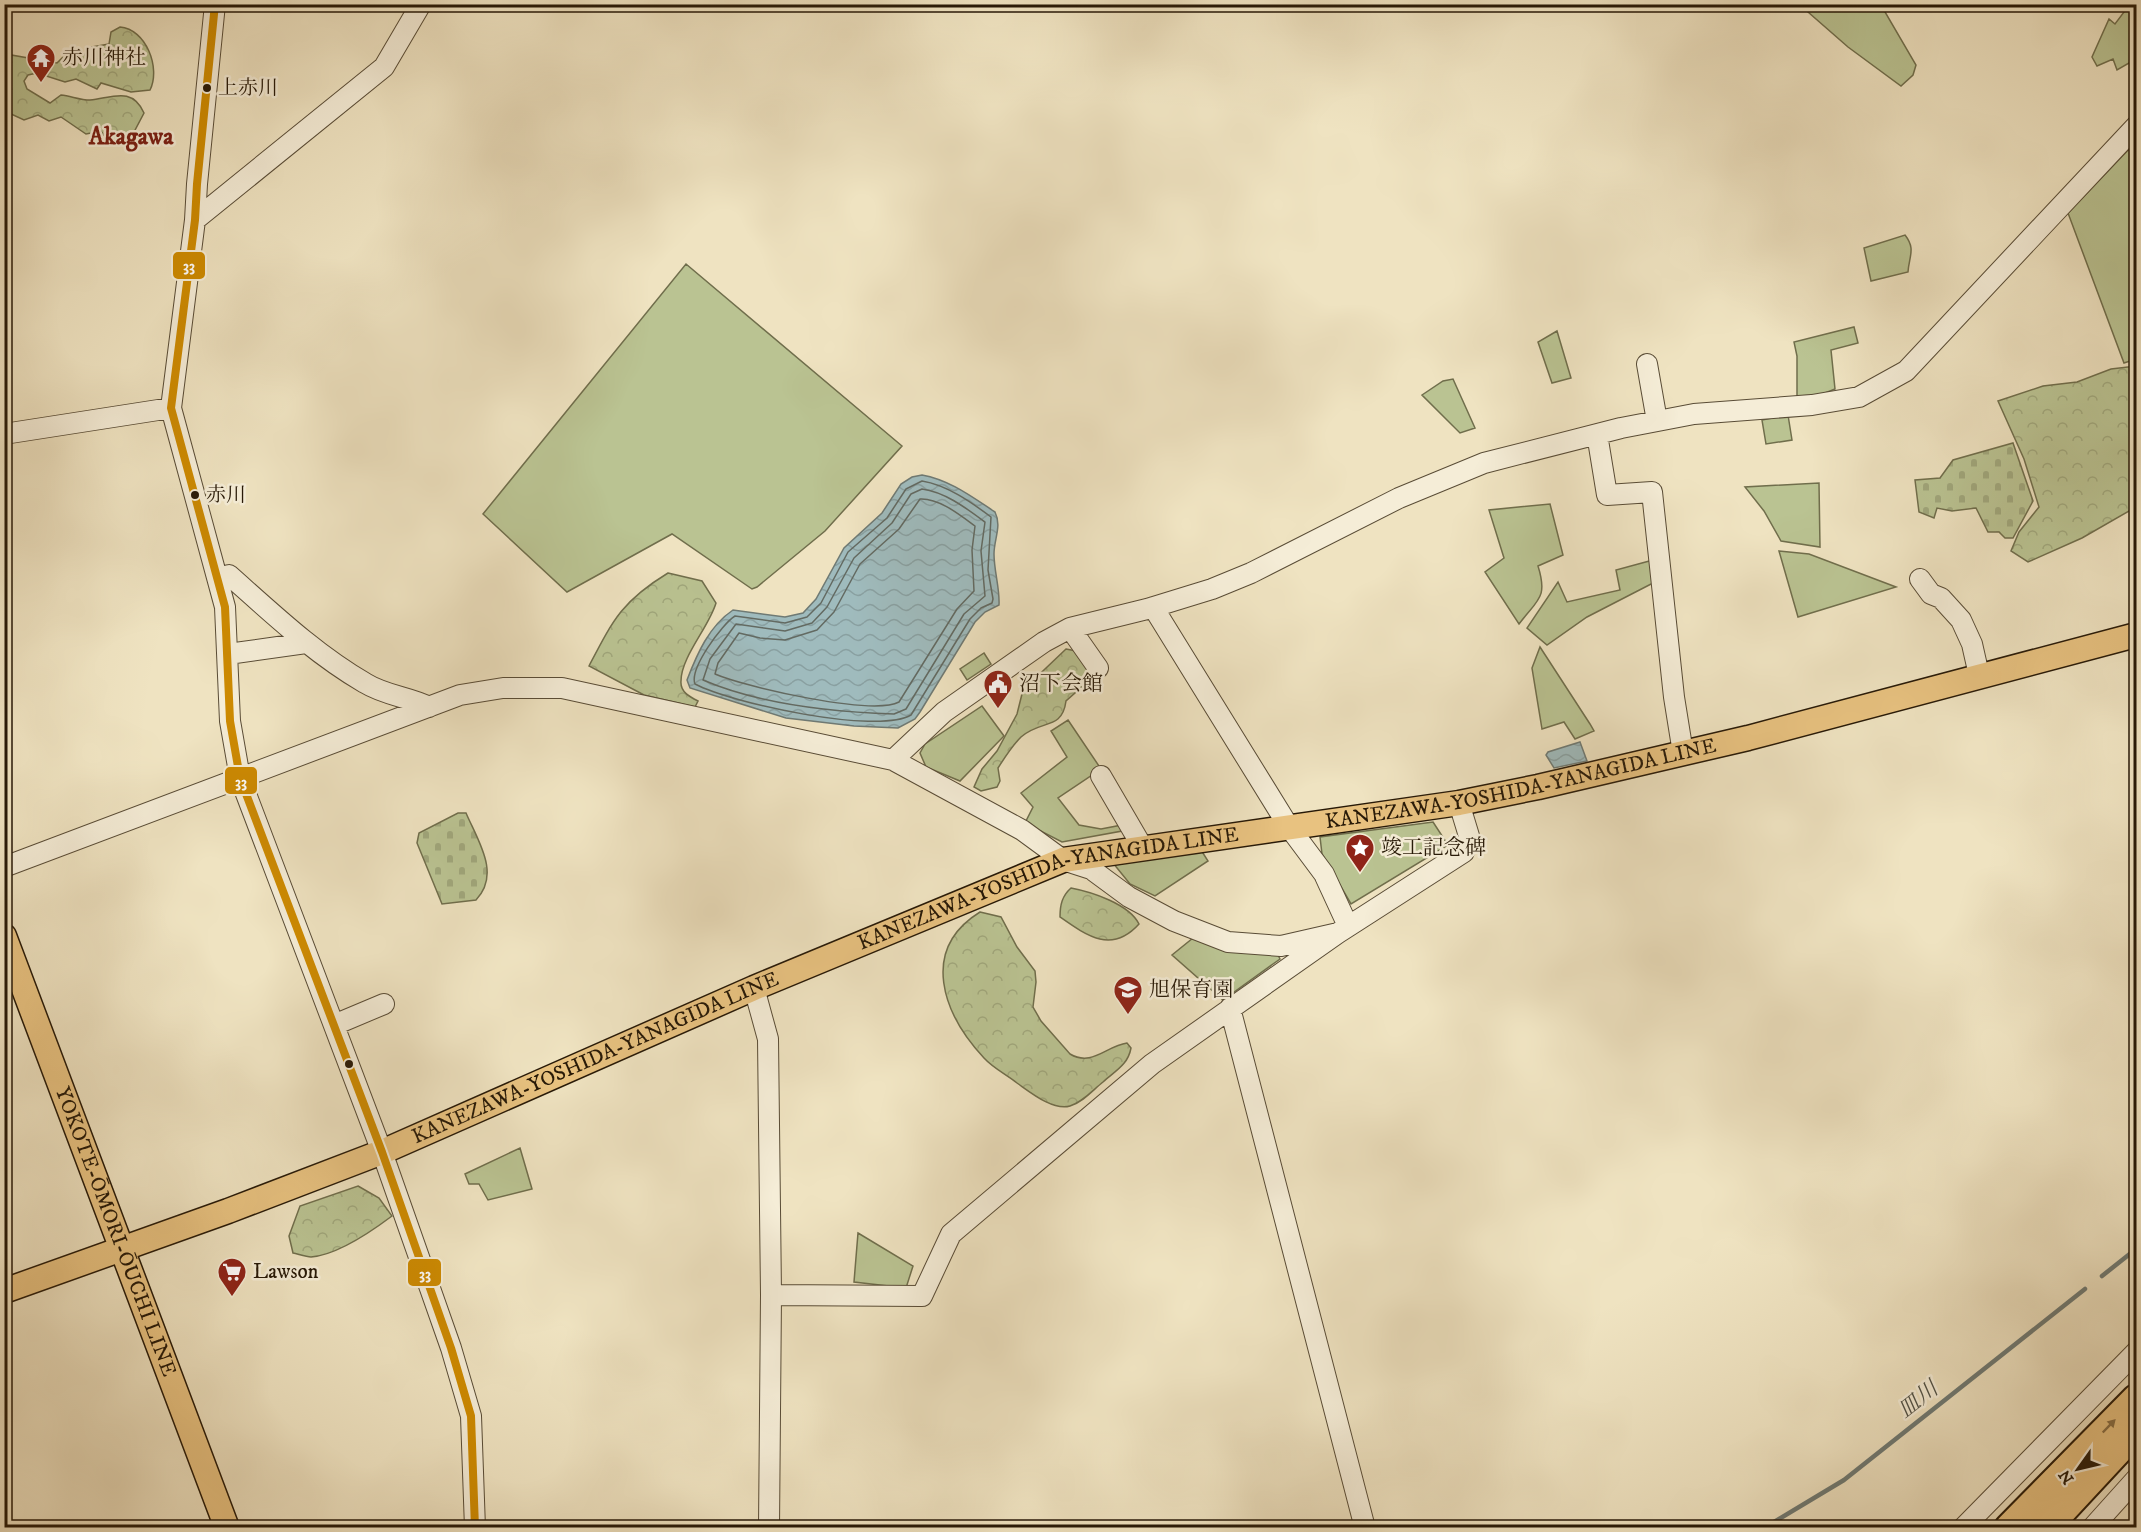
<svg xmlns="http://www.w3.org/2000/svg" width="2141" height="1532" font-family="'IM FELL DW Pica','Noto Serif JP',serif">
  <style>
    .grass { fill: #bac392; stroke: #706e4c; stroke-width: 1.5 }
    .forest { fill: url(#forest-crowns); stroke: #706e4c; stroke-width: 1.5 }
    .cemetery { fill: url(#cemetery-stones); stroke: #706e4c; stroke-width: 1.5 }
    .water { fill: url(#water-waves); stroke: #6f7a74; stroke-width: 1.5 }
    .lines { fill: none; stroke-linecap: round; stroke-linejoin: round }
    .shore { stroke: #636a62; stroke-width: 1.5 }
    .stream { stroke: #6f7a74; stroke-width: 4.5 }
    .minor-casing { stroke: #594c36; stroke-width: 22 }
    .major-casing { stroke: #271907; stroke-width: 27 }
    .highway-casing { stroke: #271907; stroke-width: 32 }
    .minor { stroke: #f5edd7; stroke-width: 20 }
    .major { stroke: #e8c280; stroke-width: 24 }
    .highway { stroke: #e8c280; stroke-width: 28 }
    .bus-1-casing { stroke: #f5edd7; stroke-width: 12 }
    .bus-1 { stroke: #cd8a01; stroke-width: 8 }
    .oneway { fill: #886e44 }
    .bus-dot { fill: #271907; stroke: #f5edd7; stroke-width: 2 }
    .labels { text-anchor: middle; dominant-baseline: central; stroke-width: 5; stroke-linejoin: round; paint-order: stroke }
    .bus-label { font-size: 20px; fill: #271907; stroke: #f5edd7; text-anchor: start }
    .poi-label { font-size: 21px; fill: #271907; stroke: #f5edd7; text-anchor: start }
    .street-label { font-size: 21px; fill: #271907; stroke: #f5edd7 }
    .water-label { font-size: 22px; font-style: italic; fill: #515247; stroke: #f5edd7 }
    .quarter-label { font-size: 24px; font-weight: bold; fill: #7a1f14; stroke: #f5edd7 }
    .line-badge { stroke: #f5edd7; stroke-width: 2 }
    .badge-label { font-size: 16px; text-anchor: middle; font-weight: bold; fill: #fff }
  </style>
  <defs>
    <pattern id="forest-crowns" width="20" height="18" patternUnits="userSpaceOnUse" patternTransform="scale(1.5)"><rect width="20" height="18" fill="#bac392"/><path d="M2 6a3 3 0 1 1 6 0M12 15a3 3 0 1 1 6 0" fill="none" stroke="#a0a77c"/></pattern>
    <pattern id="cemetery-stones" width="16" height="16" patternUnits="userSpaceOnUse" patternTransform="scale(1.5)"><rect width="16" height="16" fill="#bac392"/><path d="M2 7V4a2 2 0 0 1 4 0v3zM10 15v-3a2 2 0 0 1 4 0v3z" fill="#a0a77c"/></pattern>
    <pattern id="water-waves" width="16" height="10" patternUnits="userSpaceOnUse" patternTransform="scale(1.5)"><rect width="16" height="10" fill="#9fbbbd"/><path d="M0 5q4-4 8 0t8 0" fill="none" stroke="#89a0a1"/></pattern>
  </defs>
  <rect width="100%" height="100%" fill="#efe3c1"/>
  <filter id="stains"><feTurbulence type="fractalNoise" baseFrequency=".00333" numOctaves="4"/><feColorMatrix values="0 0 0 0 .2 0 0 0 0 .09 0 0 0 0 .02 0 0 0 .5 -.17"/></filter>
  <radialGradient id="worn" r=".72"><stop offset=".6" stop-color="#630" stop-opacity="0"/><stop offset="1" stop-color="#630" stop-opacity=".3"/></radialGradient>
  <path class="grass" d="M2130 4 2136 5V34L2132 36 2136 47V59L2117 70 2113 59 2097 66 2092 57 2109 19 2115 24Z
    M1800 5H1881L1916 65 1913 75 1901 86 1848 47Z
    M2129 149 2136 156V194L2130 203 2136 211V359L2124 363 2068 213Z
    M1905 235C1916 249 1909 256 1908 272L1871 281 1864 248Z
    M686 264 902 446 825 531 757 587 752 589 672 534 567 592 483 514Z
    M1854 327 1858 343 1831 350 1835 389 1820 395 1797 396V356L1794 342Z
    M1557 331 1571 378 1552 383 1538 342Z
    M1453 379 1475 428 1460 433 1422 395 1443 381Z
    M1788 415 1792 440 1766 444 1762 420Z
    M1819 483 1820 547 1781 541 1764 511 1745 487Z
    M1550 504 1563 555 1538 566C1548 598 1538 599 1519 624L1485 572 1504 558 1489 510Z
    M1779 551 1809 554 1896 587 1798 617Z
    M1653 560 1655 582 1587 617 1547 645 1527 628 1558 582 1567 602 1620 590 1616 570Z
    M1540 647 1590 724 1594 731 1575 739 1564 722 1542 729 1532 668Z
    M984 653 991 664 967 680 960 669Z
    M982 706 1004 736 960 781 926 767 920 753 925 744Z
    M1068 720 1101 769 1058 798 1079 825 1101 829 1122 825V831L1062 842 1025 823 1033 807 1021 793 1067 757 1051 731Z
    M1433 822 1448 845 1351 904 1322 854 1320 837Z
    M1201 850 1208 861 1155 896 1130 884 1113 863Z
    M1193 938 1278 955 1280 959 1223 1000 1172 955Z
    M520 1148 532 1189 488 1200 479 1184H469L465 1174Z
    M858 1233 913 1266 906 1288 854 1282Z"/>
  <path class="forest" d="M120 27C146 29 161 68 150 90L131 92 101 83 97 89 76 79 65 82 37 73 28 75 24 81 27 89 50 103 61 95C71 96 80 100 90 100 112 98 132 86 144 113L134 132 117 145 110 144 101 131 86 134 61 117 49 121 38 115 24 120 11 114 4 94 10 85 11 55 57 63 68 52 84 55 92 47 109 44 111 32Z
    M2136 366V507L2082 538 2028 562 2011 551 2019 532 2039 507 2024 459 1998 401 2043 386 2077 382 2111 369Z
    M668 573 702 581 716 603C709 627 681 657 681 681 680 692 690 697 698 701L695 707 644 695 589 666C613 620 622 601 668 573Z
    M1066 649 1076 651 1091 669 1092 678 1066 701C1062 731 1041 719 1021 737 1012 746 1005 757 998 768L1000 781 997 787 981 791 974 787 982 769 997 751 1017 714 1023 690Z
    M1071 888C1092 892 1129 904 1139 924 1112 954 1087 936 1060 917 1060 905 1062 896 1071 888Z
    M980 912 1001 917 1017 947 1035 971 1036 982 1033 1007 1041 1021 1070 1054C1092 1067 1106 1046 1127 1043L1131 1048C1128 1065 1115 1071 1103 1082 1093 1090 1083 1102 1070 1106 1053 1111 1030 1092 1017 1083 1007 1075 993 1068 984 1058 943 1014 919 950 980 912Z
    M358 1186 379 1198 392 1216C372 1231 337 1255 311 1257 306 1257 298 1254 293 1253L289 1236 300 1206Z"/>
  <path class="cemetery" d="M2013 443 2033 501 2013 538H2005L1999 532H1988L1976 508 1952 511 1937 508 1934 518 1919 512 1915 480 1940 478 1953 460Z
    M458 813H466C478 841 501 874 476 900L442 904 417 843 419 833Z"/>
  <path class="water" d="M922 475C950 480 972 497 995 512 1002 526 994 539 994 554 994 571 1000 589 999 605L985 612 975 622 920 712 915 719 898 728 854 726 786 718 690 688 687 680C697 654 709 626 733 610L785 617 803 613 816 599 844 548 882 513 901 484 912 477Z
    M1580 742 1587 761 1554 768 1546 755 1548 752Z"/>
  <g class="lines">
    <path class="shore" d="M922 481C947 485 971 502 991 517L988 570 993 599 992 603 981 608 970 619 911 715C877 735 731 703 695 684 689 669 722 624 735 616L785 623 807 617 821 603 848 552 887 518 906 489Z
      M922 489C945 492 966 508 985 522L981 551 985 596 964 614 906 709 894 714C832 712 761 705 703 680L710 659 736 624 785 631 812 623 827 607 854 558 892 523 911 494Z
      M920 499C939 498 960 515 975 526L972 550 974 591 957 609 899 702C872 716 745 687 715 674L718 663 739 633 760 638 785 640 817 630 834 612 860 564 899 529Z"/>
    <path class="stream" d="M2102 1276 2136 1249
      M1764 1528 1844 1480 2085 1289"/>
    <g class="minor-casing">
      <path id="minor" d="M215 4 197 184 195 220 171 408 225 607 230 721 240 778 382 1152 451 1348 471 1416 475 1528
        M195 220 384 67 421 4
        M1647 364 1657 421
        M4 434 171 408
        M1597 434 1607 495 1652 492 1674 697 1683 753
        M219 578 229 575C273 614 315 654 365 683 386 696 410 697 429 707
        M1920 579 1931 594 1941 598 1961 620 1972 644 1979 675
        M1153 607 1289 827 1324 874 1348 926
        M1070 628 1098 668
        M228 654 306 643
        M893 760 944 712 1044 642 1070 628 1147 609 1212 589 1251 573 1399 498 1484 463 1621 428 1694 414 1812 405 1859 397 1906 371 2136 126
        M1101 776 1143 848
        M4 867 460 695 503 688H562L893 760 1022 830 1063 860 1091 869 1129 897 1174 921 1228 942 1281 946 1338 933
        M754 988 768 1039 771 1295 769 1528
        M1230 1008 1365 1528
        M334 1025 384 1004
        M771 1295 922 1296 951 1234 1152 1064 1338 933 1464 852 1469 836 1459 803
        M1963 1528 2136 1352
        M2092 1528 2136 1479"/>
    </g>
    <g class="major-casing">
      <g id="major">
        <path id="s1" d="M4 936 227 1528"/>
        <path id="s2" d="M4 1291 228 1211 382 1152 754 988 1063 860 1459 803 1538 787 1748 738 2136 635"/>
      </g>
    </g>
    <g class="highway-casing">
      <path id="highway" d="M2009 1528 2136 1399
        M2046 1528 2136 1431"/>
    </g>
    <use href="#minor" class="minor"/>
    <use href="#major" class="major"/>
    <use href="#highway" class="highway"/>
    <g class="bus-1-casing">
      <path id="bus-1" d="M215 4 197 184 195 220 171 408 225 607 230 721 240 778 382 1152 451 1348 471 1416 475 1528"/>
    </g>
    <use href="#bus-1" class="bus-1"/>
  </g>
  <defs><path id="oneway-solid" d="M-6-.8H1V-3.2L6.5 0L1 3.2V.8H-6Z" transform="scale(1.5)"/></defs>
  <use class="oneway" href="#oneway-solid" transform="translate(2109 1426) rotate(-46)"/>
  <defs>
    <g id="temple-pin" transform="scale(1.5)"><path d="M0 17L-7.5 6A9.5 9.5 0 1 1 7.5 6Z" fill="#8f2418" stroke="#f5edd7"/><path d="M0-6L5-2H3V0L6.5 2.5H4V6H1.5V3h-3V6H-4V2.5H-6.5L-3 0V-2H-5Z" fill="#fff"/></g>
    <g id="civic-pin" transform="scale(1.5)"><path d="M0 17L-7.5 6A9.5 9.5 0 1 1 7.5 6Z" fill="#8f2418" stroke="#f5edd7"/><path d="M-.6-6.5H3V-4.5H.6V-3L4-1V1h2V6H-6V1h2V-1L-.6-3ZM-1.2 2.5V6h2.4V2.5Z" fill="#fff"/></g>
    <g id="sight-pin" transform="scale(1.5)"><path d="M0 17L-7.5 6A9.5 9.5 0 1 1 7.5 6Z" fill="#8f2418" stroke="#f5edd7"/><path d="M0-6L1.8-2.2L6-1.7L2.9 1.2L3.7 5.4L0 3.3L-3.7 5.4L-2.9 1.2L-6-1.7L-1.8-2.2Z" fill="#fff"/></g>
    <g id="school-pin" transform="scale(1.5)"><path d="M0 17L-7.5 6A9.5 9.5 0 1 1 7.5 6Z" fill="#8f2418" stroke="#f5edd7"/><path d="M0-5L7-2L0 1L-7-2ZM-4 1L0 2.5L4 1V4Q0 6-4 4Z" fill="#fff"/></g>
    <g id="supermarket-pin" transform="scale(1.5)"><path d="M0 17L-7.5 6A9.5 9.5 0 1 1 7.5 6Z" fill="#8f2418" stroke="#f5edd7"/><path d="M-6-5.5h2.5l.6 2H6L4.5 2H-2.5L-4.4-4H-6ZM-1.5 3.2a1.3 1.3 0 1 0 .1 0ZM3 3.2a1.3 1.3 0 1 0 .1 0Z" fill="#fff"/></g>
  </defs>
  <g fill-rule="evenodd">
    <use href="#temple-pin" x="41" y="58"/>
    <use href="#civic-pin" x="998" y="684"/>
    <use href="#sight-pin" x="1360" y="848"/>
    <use href="#school-pin" x="1128" y="990"/>
    <use href="#supermarket-pin" x="232" y="1272"/>
  </g>
  <g class="bus-dot">
    <circle cx="207" cy="88" r="5"/>
    <circle cx="195" cy="495" r="5"/>
    <circle cx="349" cy="1064" r="5"/>
  </g>
  <g class="labels">
    <g class="bus-label">
      <text x="218" y="88">上赤川</text>
      <text x="206" y="495">赤川</text>
    </g>
    <g class="poi-label">
      <text x="62" y="58">赤川神社</text>
      <text x="1019" y="684">沼下会館</text>
      <text x="1381" y="848">竣工記念碑</text>
      <text x="1149" y="990">旭保育園</text>
      <text x="253" y="1272">Lawson</text>
    </g>
    <g class="street-label">
      <text stroke="none"><textPath href="#s2" startOffset="1608">KANEZAWA-YOSHIDA-YANAGIDA LINE</textPath></text>
      <text stroke="none"><textPath href="#s2" startOffset="1122">KANEZAWA-YOSHIDA-YANAGIDA LINE</textPath></text>
      <text stroke="none"><textPath href="#s2" startOffset="636">KANEZAWA-YOSHIDA-YANAGIDA LINE</textPath></text>
      <text stroke="none"><textPath href="#s1" startOffset="316">YOKOTE-ŌMORI-ŌUCHI LINE</textPath></text>
    </g>
    <g class="water-label">
      <text transform="translate(1918 1400) rotate(-38)">皿川</text>
    </g>
    <g class="quarter-label">
      <text x="131" y="137">Akagawa</text>
    </g>
  </g>
  <g class="line-badge">
    <rect x="172" y="251" width="34" height="29" rx="6" fill="#cd8a01"/>
    <rect x="224" y="766" width="34" height="29" rx="6" fill="#cd8a01"/>
    <rect x="407" y="1258" width="35" height="29" rx="6" fill="#cd8a01"/>
  </g>
  <g class="badge-label">
    <text x="189" y="271">33</text>
    <text x="241" y="787">33</text>
    <text x="425" y="1279">33</text>
  </g>
  <rect width="2141" height="1532" fill="none" stroke="#efe3c1" stroke-width="24"/>
  <rect x="6" y="6" width="2129" height="1520" fill="none" stroke="#271907" stroke-width="3"/>
  <rect x="12" y="12" width="2117" height="1508" fill="none" stroke="#271907" stroke-width="1.5"/>
  <g transform="translate(2078 1469) rotate(236)" stroke="#f5edd7" stroke-width="4.5" paint-order="stroke">
  <path d="M0-4.5L10 22L0 15L-10 22Z" fill="#271907"/>
  <text y="-9" font-size="16" font-weight="bold" text-anchor="middle" fill="#271907">N</text>
  </g>
  <rect width="100%" height="100%" filter="url(#stains)"/>
  <rect width="100%" height="100%" fill="url(#worn)"/>
</svg>
